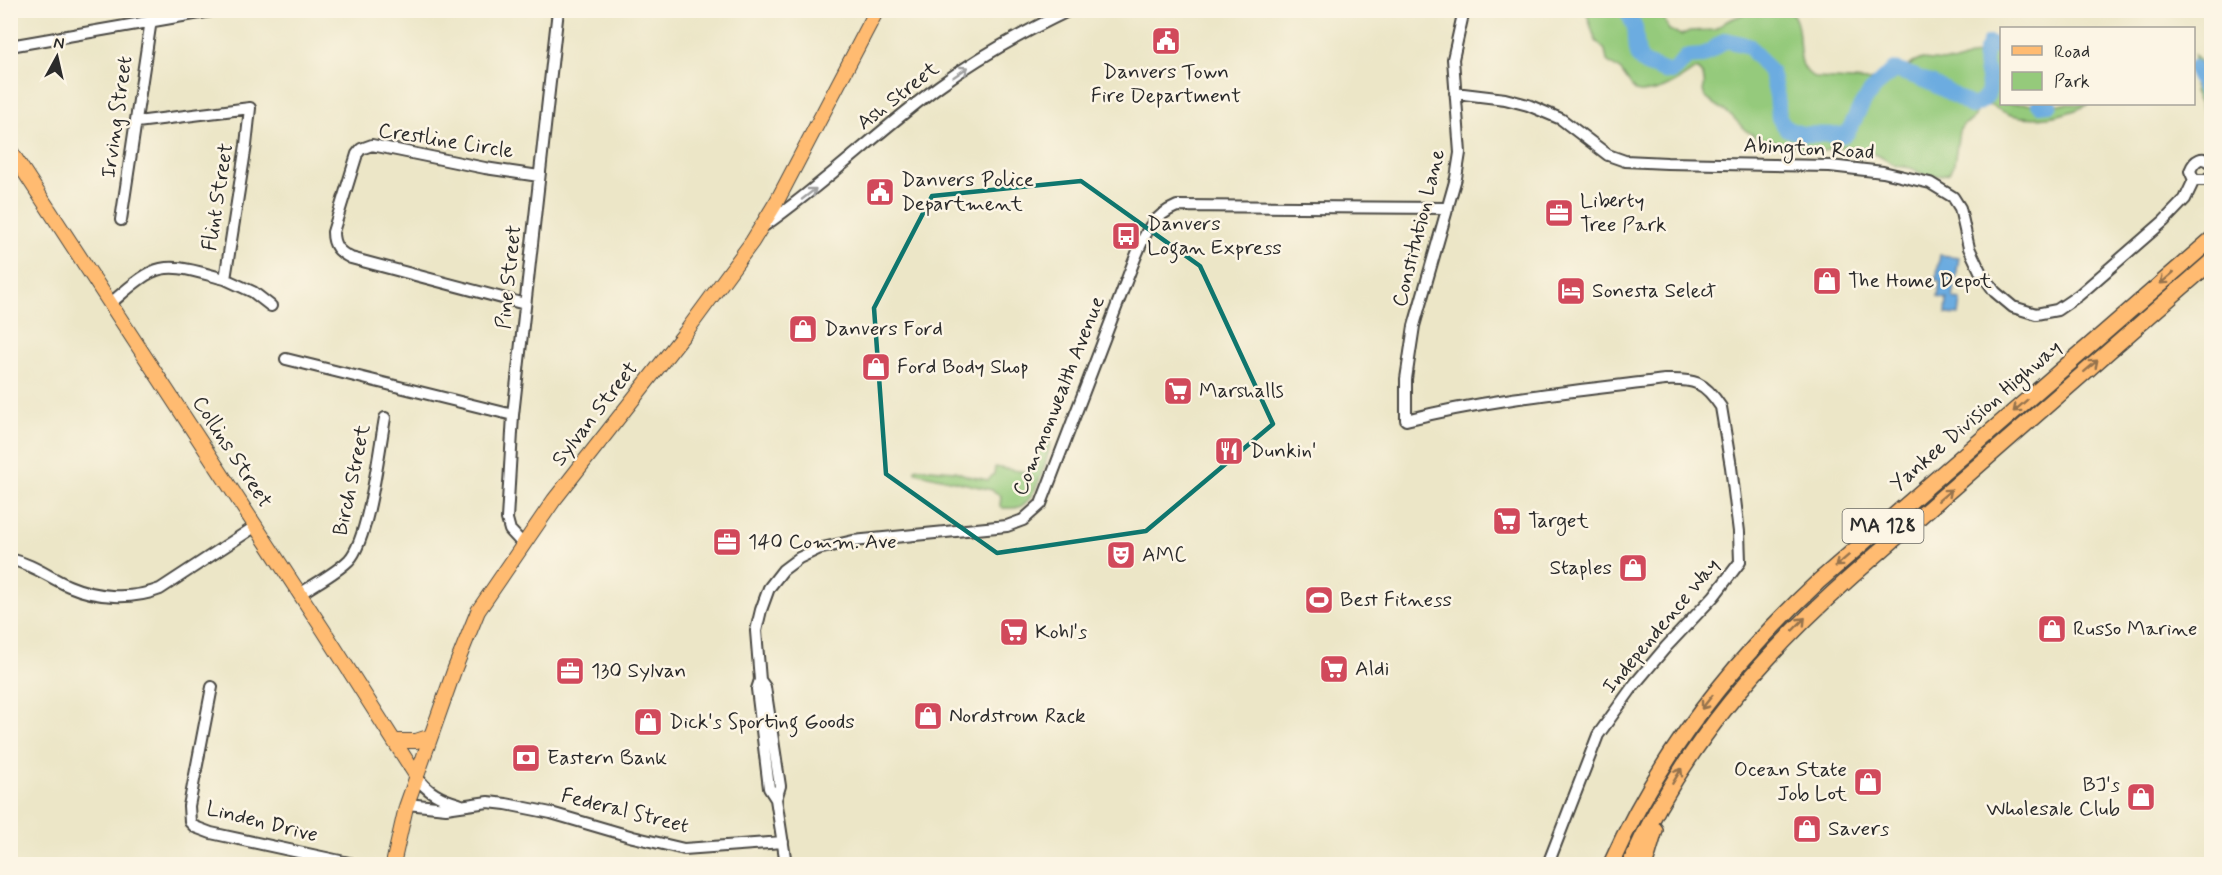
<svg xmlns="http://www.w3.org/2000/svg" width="2222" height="875" font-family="Mynerve,sans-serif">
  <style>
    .green { fill: #95ca7b; stroke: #607a53; stroke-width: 1.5 }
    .water { fill: #6cace0; stroke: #4c6c86; stroke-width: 1.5 }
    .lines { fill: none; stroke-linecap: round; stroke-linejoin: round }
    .stream { stroke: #6cace0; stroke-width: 3 }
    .river { stroke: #6cace0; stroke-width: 16 }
    .minor-casing { stroke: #484742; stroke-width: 14 }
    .major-casing { stroke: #484742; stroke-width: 16 }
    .highway-casing { stroke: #484742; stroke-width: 18 }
    .minor { stroke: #fff; stroke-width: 10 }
    .major { stroke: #ffbb71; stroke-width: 14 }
    .highway { stroke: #ffbb71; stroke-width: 15 }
    .oneway { stroke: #a0a0a0 }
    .oneway2 { stroke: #95734e }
    .marked { fill: none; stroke: #0f766e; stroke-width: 4.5; stroke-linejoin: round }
    .labels { text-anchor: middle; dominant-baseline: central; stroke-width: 5; stroke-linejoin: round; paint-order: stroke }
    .shield { fill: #fcf5e5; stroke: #6a6863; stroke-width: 1.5 }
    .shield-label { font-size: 20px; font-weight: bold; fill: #2b2b2b }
    .poi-label { font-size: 21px; fill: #2b2b2b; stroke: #fcf5e5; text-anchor: start }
    .street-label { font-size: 21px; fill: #2b2b2b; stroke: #fcf5e5 }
  </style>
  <rect width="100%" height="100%" fill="#fcf5e5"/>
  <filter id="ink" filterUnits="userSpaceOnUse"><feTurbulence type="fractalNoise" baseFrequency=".0167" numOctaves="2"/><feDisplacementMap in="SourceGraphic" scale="12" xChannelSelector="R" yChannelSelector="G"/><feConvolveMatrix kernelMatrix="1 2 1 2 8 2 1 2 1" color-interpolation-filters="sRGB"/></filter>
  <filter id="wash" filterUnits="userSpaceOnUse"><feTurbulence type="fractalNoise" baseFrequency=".008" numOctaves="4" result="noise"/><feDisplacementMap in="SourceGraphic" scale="24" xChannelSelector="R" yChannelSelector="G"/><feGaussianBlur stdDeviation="1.35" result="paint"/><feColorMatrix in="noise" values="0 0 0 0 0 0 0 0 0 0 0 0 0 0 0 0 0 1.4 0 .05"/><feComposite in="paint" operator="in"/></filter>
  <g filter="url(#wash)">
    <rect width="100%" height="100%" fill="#ece6c7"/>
    <path class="green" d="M1586 11H1653L1664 19 1669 30 1681 35 1690 31 1714 30 1727 21 1751 11H1790C1808 30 1789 67 1816 78L1869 81 1879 78 1892 69 1904 70 1913 63 1922 59 1956 62 1988 50H1997L2001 53 2002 104H2090C2066 115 2038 122 2012 115 2000 112 1993 104 1981 104L1971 121 1963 125 1959 131 1954 164 1949 173 1937 176 1925 175 1911 168 1896 166 1879 156 1857 148 1841 147 1824 151 1759 139 1745 130 1732 116 1707 99 1703 91C1706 82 1704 74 1696 69 1679 80 1658 97 1635 91L1621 71 1607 61 1605 50 1596 41 1593 33Z
      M2194 55C2214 74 2212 105 2211 131L2194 91Z
      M1047 441 1050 443C1048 458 1036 499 1021 506 1016 509 1008 508 1003 508L1000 506 1001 496 992 490 915 472V469L918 468 955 471 968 476 988 480 994 474 995 467 1026 472C1037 465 1036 449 1047 441Z"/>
    <path class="water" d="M1940 255 1959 257 1953 299 1961 300 1959 315 1946 314 1947 299 1938 297 1940 281 1936 280Z"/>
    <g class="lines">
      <path class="stream" d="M1626 10 1629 15"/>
      <path class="river" d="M1629 15C1631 19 1633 23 1635 28 1637 39 1634 56 1644 63 1648 66 1653 66 1657 68 1676 77 1674 70 1687 57L1703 56 1726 40 1749 46 1771 73 1777 96 1779 118 1787 129 1802 134 1845 135C1852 127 1854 119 1859 110 1867 94 1880 81 1894 70 1921 77 1948 90 1971 106 2003 97 1982 72 1985 53 1986 50 1988 47 1989 44L2002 47
        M2194 68 2212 105
        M2039 104 2041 105 2050 104"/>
    </g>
  </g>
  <g filter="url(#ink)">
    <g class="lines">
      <g class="minor-casing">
        <path id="minor" d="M1464 10 1453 59 1460 153 1456 178 1414 326 1406 379V420C1491 398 1578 391 1665 380 1694 379 1704 381 1721 407L1731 467 1739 532 1740 562 1714 596 1666 647 1634 685 1598 735 1548 864
          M10 46 217 10
          M1455 93 1505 99 1528 105 1561 119 1608 155 1625 161 1667 163 1830 166 1883 172 1930 183 1953 197 1960 208 1969 248 1980 271 1995 292 2013 307 2036 314 2057 310 2079 295 2164 221 2185 199 2194 180
          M2194 180 2190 171C2194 160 2203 154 2212 164
          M2194 180H2206L2212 175
          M121 220 151 20
          M764 226C826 183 879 130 939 86 980 56 1024 32 1070 10
          M225 279 253 292 271 306
          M111 303C123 293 137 279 152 272 173 261 203 274 225 279L246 145 250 108 137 122
          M525 304 351 258C339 252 333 246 333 232L357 154 361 149 372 145 485 168 539 176
          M286 359 513 415
          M522 543 510 530 507 519 513 415 558 10
          M10 559C32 564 49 577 69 586 97 598 132 600 160 589L256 526
          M300 594C316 583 336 573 349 560 369 539 379 450 385 418
          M760 680 765 687 780 786 776 799 786 864
          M212 687 189 806 190 822 195 827 211 833 354 864
          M417 777C427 792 441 799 459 804
          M776 799 769 788 757 689 760 680 756 631 761 610 769 588 783 570 799 558 818 549 853 541 1007 526 1023 520 1041 504 1132 266C1143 239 1148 218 1177 206L1448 208
          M407 804 446 808 488 802 506 804 551 813 633 837 684 849 783 842"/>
      </g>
      <g class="major-casing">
        <path id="major" d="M10 150 324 631 417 777
          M394 741H416L431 736
          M393 864 406 807 455 668 478 611 554 500 685 333 752 242 777 201 877 10"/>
      </g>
      <g class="highway-casing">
        <path id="highway" d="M1611 864C1659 755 1732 662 1819 581L2212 239
          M1630 864C1680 752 1760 657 1852 576L2212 261
          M1645 864 1655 830"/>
      </g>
      <use href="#minor" class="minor"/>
      <use href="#major" class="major"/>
      <use href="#highway" class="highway"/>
    </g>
    <defs><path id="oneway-shaft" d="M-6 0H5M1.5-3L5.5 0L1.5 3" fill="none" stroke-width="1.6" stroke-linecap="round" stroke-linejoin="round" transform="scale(1.5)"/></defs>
    <g class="oneway">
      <use href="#oneway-shaft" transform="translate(961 72) rotate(-34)"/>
      <use href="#oneway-shaft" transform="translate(809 194) rotate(-38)"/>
    </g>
    <g class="oneway2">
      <use href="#oneway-shaft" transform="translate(2167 278) rotate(139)"/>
      <use href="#oneway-shaft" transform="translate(2091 366) rotate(-41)"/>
      <use href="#oneway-shaft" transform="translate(2020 406) rotate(139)"/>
      <use href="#oneway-shaft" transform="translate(1945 495) rotate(-41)"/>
      <use href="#oneway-shaft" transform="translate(1842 561) rotate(139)"/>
      <use href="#oneway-shaft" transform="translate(1799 624) rotate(-46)"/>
      <use href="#oneway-shaft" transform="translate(1707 702) rotate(128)"/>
      <use href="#oneway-shaft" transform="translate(1677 776) rotate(-59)"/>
    </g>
  </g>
  <path class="marked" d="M1081 181 1200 266 1273 424 1146 531 997 553 886 474 874 308 932 196Z"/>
  <defs>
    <g id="civic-square" transform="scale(1.5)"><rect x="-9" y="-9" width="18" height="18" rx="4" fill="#d1495b" stroke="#fcf5e5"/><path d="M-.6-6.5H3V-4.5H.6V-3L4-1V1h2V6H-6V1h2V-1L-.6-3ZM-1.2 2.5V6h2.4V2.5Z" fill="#fff"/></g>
    <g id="office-square" transform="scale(1.5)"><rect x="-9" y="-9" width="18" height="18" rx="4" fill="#d1495b" stroke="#fcf5e5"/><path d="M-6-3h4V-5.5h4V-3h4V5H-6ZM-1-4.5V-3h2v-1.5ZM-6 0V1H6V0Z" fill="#fff"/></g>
    <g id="bus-square" transform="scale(1.5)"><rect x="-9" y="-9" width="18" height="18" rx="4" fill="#d1495b" stroke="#fcf5e5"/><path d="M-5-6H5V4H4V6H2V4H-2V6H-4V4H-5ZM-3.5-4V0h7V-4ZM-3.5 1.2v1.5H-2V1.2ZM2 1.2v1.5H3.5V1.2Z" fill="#fff"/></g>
    <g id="shop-square" transform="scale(1.5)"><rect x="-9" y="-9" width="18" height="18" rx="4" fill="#d1495b" stroke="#fcf5e5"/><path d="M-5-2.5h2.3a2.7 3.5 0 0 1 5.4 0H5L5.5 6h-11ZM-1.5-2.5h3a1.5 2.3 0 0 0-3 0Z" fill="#fff"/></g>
    <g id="hotel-square" transform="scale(1.5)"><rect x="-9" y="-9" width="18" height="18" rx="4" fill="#d1495b" stroke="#fcf5e5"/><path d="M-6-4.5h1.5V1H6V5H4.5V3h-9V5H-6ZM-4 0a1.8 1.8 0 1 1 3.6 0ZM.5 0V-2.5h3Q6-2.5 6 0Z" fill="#fff"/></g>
    <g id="supermarket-square" transform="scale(1.5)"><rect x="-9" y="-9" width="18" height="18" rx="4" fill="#d1495b" stroke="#fcf5e5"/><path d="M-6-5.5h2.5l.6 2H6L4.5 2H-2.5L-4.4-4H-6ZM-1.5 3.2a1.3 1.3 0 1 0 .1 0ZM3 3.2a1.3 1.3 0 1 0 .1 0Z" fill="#fff"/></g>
    <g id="restaurant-square" transform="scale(1.5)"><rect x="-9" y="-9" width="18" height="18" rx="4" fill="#d1495b" stroke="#fcf5e5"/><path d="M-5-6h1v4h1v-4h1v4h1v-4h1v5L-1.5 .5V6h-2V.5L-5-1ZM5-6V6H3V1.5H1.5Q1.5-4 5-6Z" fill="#fff"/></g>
    <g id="theatre-square" transform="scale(1.5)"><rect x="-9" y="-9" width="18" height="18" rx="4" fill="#d1495b" stroke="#fcf5e5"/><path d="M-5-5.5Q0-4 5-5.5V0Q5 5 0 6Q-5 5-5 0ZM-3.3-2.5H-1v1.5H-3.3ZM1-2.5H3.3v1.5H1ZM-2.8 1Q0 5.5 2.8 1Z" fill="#fff"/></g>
    <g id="stadium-square" transform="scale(1.5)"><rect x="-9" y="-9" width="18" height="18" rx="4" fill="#d1495b" stroke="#fcf5e5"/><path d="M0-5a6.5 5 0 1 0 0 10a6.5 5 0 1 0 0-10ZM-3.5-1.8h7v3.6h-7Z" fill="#fff"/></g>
    <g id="bank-square" transform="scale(1.5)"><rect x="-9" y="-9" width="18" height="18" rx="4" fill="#d1495b" stroke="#fcf5e5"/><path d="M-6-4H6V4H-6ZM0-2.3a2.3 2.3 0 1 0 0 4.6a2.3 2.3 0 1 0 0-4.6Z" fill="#fff"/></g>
  </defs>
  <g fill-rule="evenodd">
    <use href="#civic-square" x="1166" y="41"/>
    <use href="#civic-square" x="880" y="192"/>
    <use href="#office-square" x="1559" y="213"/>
    <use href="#bus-square" x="1126" y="236"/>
    <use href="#shop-square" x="1827" y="281"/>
    <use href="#hotel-square" x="1571" y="291"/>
    <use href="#shop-square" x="803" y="329"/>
    <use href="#shop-square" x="876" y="367"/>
    <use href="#supermarket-square" x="1178" y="391"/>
    <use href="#restaurant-square" x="1229" y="451"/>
    <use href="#supermarket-square" x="1507" y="521"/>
    <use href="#office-square" x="727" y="542"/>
    <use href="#theatre-square" x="1121" y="555"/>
    <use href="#shop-square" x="1633" y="568"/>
    <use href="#stadium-square" x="1319" y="600"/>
    <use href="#shop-square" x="2052" y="629"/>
    <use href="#supermarket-square" x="1014" y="632"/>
    <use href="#supermarket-square" x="1334" y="669"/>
    <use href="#office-square" x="570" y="671"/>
    <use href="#shop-square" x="928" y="716"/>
    <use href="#shop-square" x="648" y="722"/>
    <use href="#bank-square" x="526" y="758"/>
    <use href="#shop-square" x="1868" y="782"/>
    <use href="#shop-square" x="2141" y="797"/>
    <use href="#shop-square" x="1807" y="829"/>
  </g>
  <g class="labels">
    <rect class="shield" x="1842.5" y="509" width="81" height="34" rx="4.5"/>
    <g class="shield-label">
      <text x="1883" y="526">MA 128</text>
    </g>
    <g class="poi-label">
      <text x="1166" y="72" text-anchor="middle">Danvers Town<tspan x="1166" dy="24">Fire Department</tspan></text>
      <text x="901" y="180">Danvers Police<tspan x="901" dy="24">Department</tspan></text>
      <text x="1580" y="201">Liberty<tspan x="1580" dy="24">Tree Park</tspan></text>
      <text x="1147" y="224">Danvers<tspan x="1147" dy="24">Logan Express</tspan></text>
      <text x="1848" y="281">The Home Depot</text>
      <text x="1592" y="291">Sonesta Select</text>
      <text x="824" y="329">Danvers Ford</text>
      <text x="897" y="367">Ford Body Shop</text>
      <text x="1199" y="391">Marshalls</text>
      <text x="1250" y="451">Dunkin'</text>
      <text x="1528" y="521">Target</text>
      <text x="748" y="542">140 Comm. Ave</text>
      <text x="1142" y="555">AMC</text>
      <text x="1612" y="568" text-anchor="end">Staples</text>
      <text x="1340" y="600">Best Fitness</text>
      <text x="2073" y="629">Russo Marine</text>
      <text x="1035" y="632">Kohl's</text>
      <text x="1355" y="669">Aldi</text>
      <text x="591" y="671">130 Sylvan</text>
      <text x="949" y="716">Nordstrom Rack</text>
      <text x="669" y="722">Dick's Sporting Goods</text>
      <text x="547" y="758">Eastern Bank</text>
      <text x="1847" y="770" text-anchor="end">Ocean State<tspan x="1847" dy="24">Job Lot</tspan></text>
      <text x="2120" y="785" text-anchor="end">BJ's<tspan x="2120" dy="24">Wholesale Club</tspan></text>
      <text x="1828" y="829">Savers</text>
    </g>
    <g class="street-label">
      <text transform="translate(898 96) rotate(-38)">Ash Street</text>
      <text transform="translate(117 117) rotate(-82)">Irving Street</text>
      <text transform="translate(446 141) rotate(9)">Crestline Circle</text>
      <text transform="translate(1809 149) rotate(3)">Abington Road</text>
      <text transform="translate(218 197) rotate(-81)">Flint Street</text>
      <text transform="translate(1419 228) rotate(-76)">Constitution Lane</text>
      <text transform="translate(509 277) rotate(-84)">Pine Street</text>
      <text transform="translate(1059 396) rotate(-68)">Commonwealth Avenue</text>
      <text transform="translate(595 414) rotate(-52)">Sylvan Street</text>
      <text transform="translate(1976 416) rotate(-41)">Yankee Division Highway</text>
      <text transform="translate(232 452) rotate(57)">Collins Street</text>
      <text transform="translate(352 480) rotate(-78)">Birch Street</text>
      <text transform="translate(1661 626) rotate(-50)">Independence Way</text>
      <text transform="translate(625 811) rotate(14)">Federal Street</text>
      <text transform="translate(262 822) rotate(14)">Linden Drive</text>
    </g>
  </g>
  <rect width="2222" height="875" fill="none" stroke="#fcf5e5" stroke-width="36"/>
  <rect x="2000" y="27" width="195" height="78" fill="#fcf5e5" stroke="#a8a49b" stroke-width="1.5"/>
  <rect x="2012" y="46" width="30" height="9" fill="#ffbb71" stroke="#a8a49b" stroke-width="1.5"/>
  <text x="2054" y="57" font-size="18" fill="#2b2b2b">Road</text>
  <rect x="2012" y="72" width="30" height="18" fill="#95ca7b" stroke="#a8a49b" stroke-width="1.5"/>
  <text x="2054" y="87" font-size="18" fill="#2b2b2b">Park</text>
  <g transform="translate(57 57) rotate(8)" stroke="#fcf5e5" stroke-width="4.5" paint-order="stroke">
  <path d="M0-4.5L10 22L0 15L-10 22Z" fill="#2b2b2b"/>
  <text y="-9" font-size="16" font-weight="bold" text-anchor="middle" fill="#2b2b2b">N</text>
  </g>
</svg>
